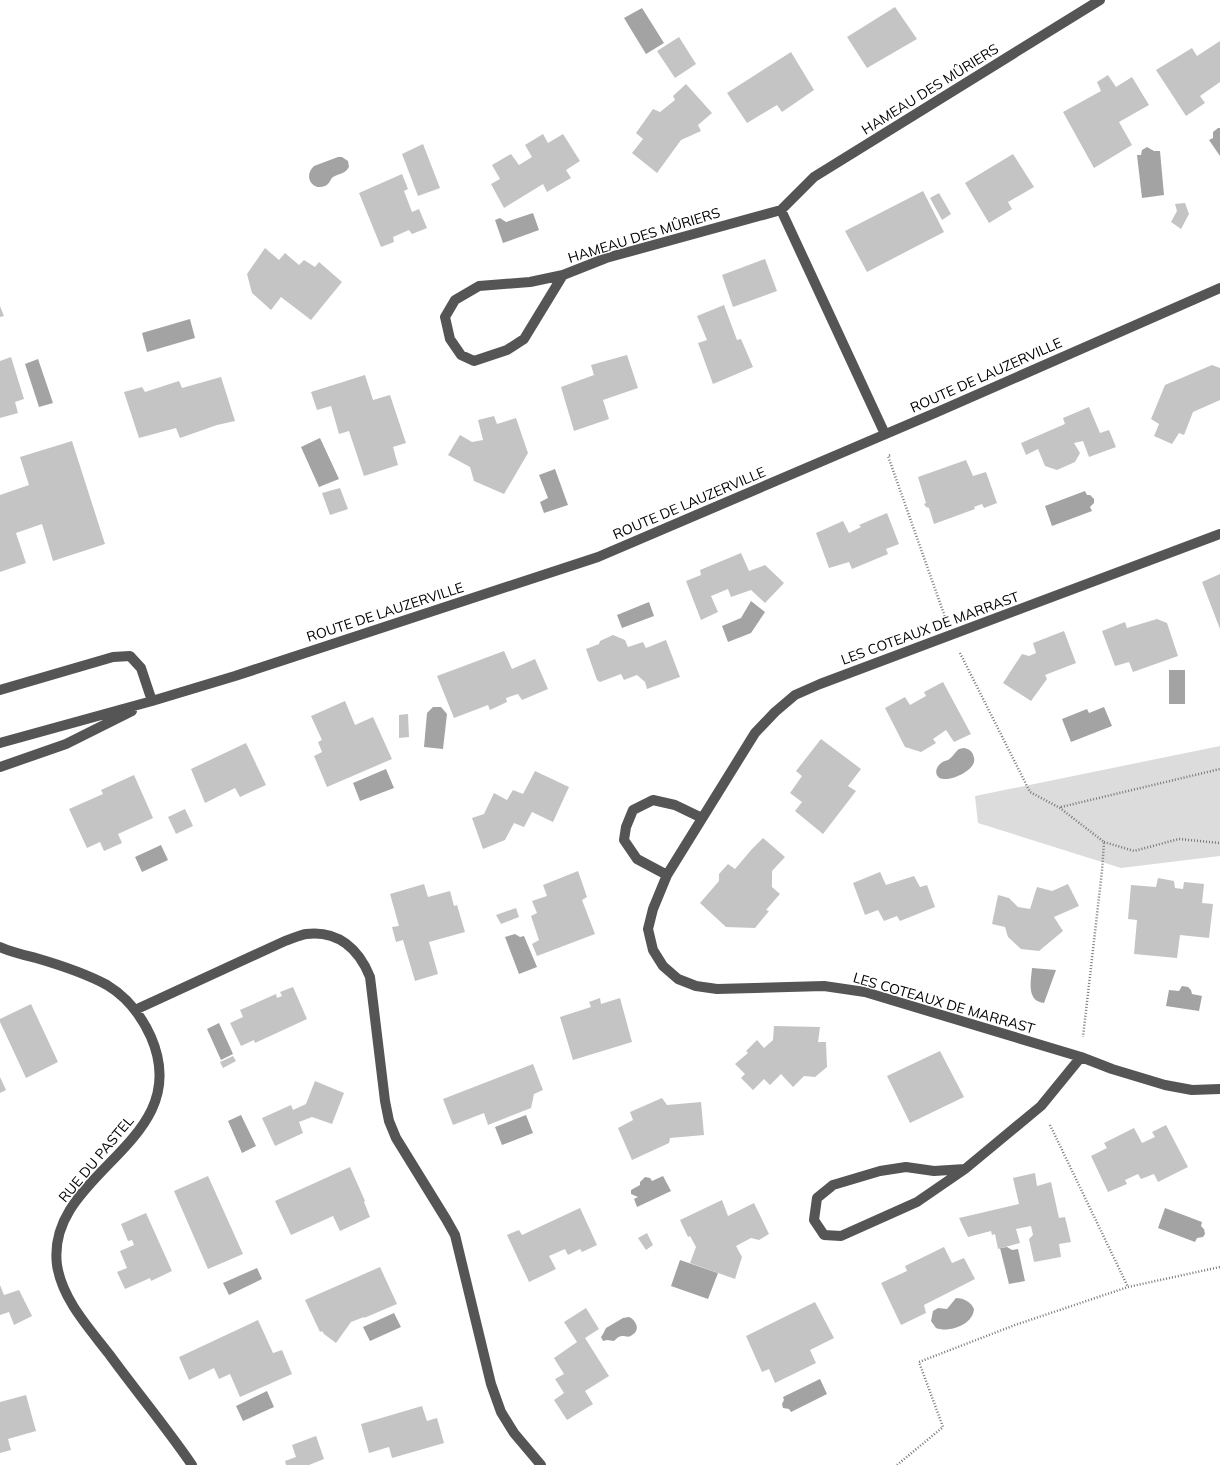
<svg xmlns="http://www.w3.org/2000/svg" width="1220" height="1465" font-family="Mulish,sans-serif">
  <style>
    .green { fill: #dcdcdc }
    .water { fill: #a3a3a3 }
    .building { fill: #c4c4c4 }
    .lines { fill: none; stroke-linecap: round; stroke-linejoin: round }
    .path { stroke: #777; stroke-width: 2.5; stroke-dasharray: 1 2; stroke-linecap: butt }
    .minor { stroke: #555; stroke-width: 10 }
    .labels { text-anchor: middle; dominant-baseline: central; stroke-width: 3; stroke-linejoin: round; paint-order: stroke }
    .street-label { font-size: 14px; fill: #000; stroke: #fff }
  </style>
  <rect width="100%" height="100%" fill="#fff"/>
  <path class="green" d="M1220 746V856L1121 868 978 823 975 796Z"/>
  <path class="water" d="M642 8 664 43 646 54 624 18Z
    M1218 128H1220V156L1209 140 1213 138V132Z
    M1147 147 1154 151H1160L1164 195 1142 198 1137 155H1141L1142 150Z
    M338 157H342L348 161 349 167C345 174 340 173 333 177 330 179 330 184 325 186 312 191 303 176 314 166Z
    M533 213 539 230 503 243 495 220 500 218 506 222Z
    M190 319 195 338 147 352 142 333Z
    M38 359 53 403 39 407 25 364Z
    M320 438 339 479 319 487 301 447Z
    M555 469 568 505 544 513 540 502 548 498 539 475Z
    M1085 491 1087 495H1090L1094 499V503L1090 507 1092 511 1052 526 1045 506Z
    M751 601 765 612 751 633 728 642 722 626 741 618Z
    M649 602 654 616 622 628 617 615Z
    M1169 670H1185V704H1169Z
    M433 707H441L447 714 443 749 424 747 427 713Z
    M1104 707 1112 726 1071 742 1062 719 1087 709 1089 713Z
    M964 748C970 749 973 752 974 758 977 769 954 780 944 779 935 779 934 769 940 764 943 761 945 761 948 760 952 758 955 752 959 749Z
    M386 769 394 788 360 801 353 783Z
    M161 845 168 860 142 872 135 857Z
    M515 934 520 937 524 936 537 967 519 974 505 937Z
    M1032 968 1056 970 1044 1003C1026 1001 1031 981 1032 968Z
    M1182 986 1188 987 1191 990 1192 994 1202 996 1199 1011 1166 1006 1169 990 1179 991Z
    M219 1023 233 1054 221 1060 207 1029Z
    M241 1115 256 1146 242 1153 228 1121Z
    M526 1115 533 1133 502 1145 495 1127Z
    M663 1176 671 1191 637 1207 634 1199 638 1197 631 1194V1190L640 1185V1182L645 1177 650 1178 652 1181Z
    M1165 1208 1202 1222 1201 1226 1204 1229 1205 1234 1203 1237 1197 1238 1195 1242 1158 1228Z
    M1007 1247 1012 1250 1018 1249 1025 1281 1009 1284 1000 1248Z
    M680 1260 718 1273 708 1299 671 1286Z
    M257 1268 262 1279 229 1295 223 1283Z
    M956 1298C964 1298 971 1302 974 1309 973 1325 949 1333 936 1328L931 1321 933 1311 938 1308 947 1309Z
    M394 1313 401 1327 370 1341 363 1327Z
    M629 1317C636 1320 641 1330 632 1335 629 1338 626 1336 622 1336 619 1336 616 1339 614 1341L607 1340 603 1341 601 1337 603 1334 606 1328 623 1318Z
    M820 1379 827 1394 791 1412 789 1409 783 1408 782 1404 784 1400 783 1397Z
    M267 1391 274 1407 243 1421 236 1406Z"/>
  <path class="building" d="M895 7 917 39 867 68 847 37Z
    M679 37 696 64 675 78 657 51Z
    M1220 41V82L1200 96 1205 103 1186 116 1156 70 1192 48 1197 56Z
    M791 52 814 90 782 112 777 105 747 123 727 93Z
    M1108 75 1116 87 1132 77 1149 105 1119 122 1132 145 1094 168 1063 112 1101 91 1097 82Z
    M686 84 712 113 698 125 701 131 681 140 657 173 632 153 643 139 636 133 653 109 660 112 675 100 673 96Z
    M543 134 548 143 563 134 580 161 566 170 571 178 547 192 543 184 504 208 491 184 500 179 492 165 511 154 519 165 532 157 525 145Z
    M423 144 440 188 418 196 402 154Z
    M1013 154 1034 187 1008 202 1012 209 989 223 965 183Z
    M402 174 408 189 404 191 412 212 419 209 427 228 412 234 409 230 393 237 394 242 381 247 359 193Z
    M923 191 944 232 867 272 845 231Z
    M939 193 951 214 942 220 930 198Z
    M1185 203 1189 214 1181 229 1171 222 1177 211 1175 204Z
    M265 248 279 260 285 253 299 265 304 260 315 267 319 262 342 282 311 320 281 297 271 310 252 293 247 274Z
    M765 259 777 291 733 307 722 275Z
    M724 305 737 340 741 339 753 367 713 384 698 343 707 340 697 316Z
    M0 306 4 316 0 317Z
    M627 355 638 388 603 400 609 419 574 431 561 387 594 375 591 365Z
    M11 357 24 399 15 402 18 413 0 418V361Z
    M1212 365 1220 368V400L1193 412 1184 435 1179 433 1172 444 1154 436 1159 424 1151 419 1165 385Z
    M365 375 373 400 390 395 406 443 393 447 398 465 364 476 349 431 339 434 331 406 317 410 311 392Z
    M221 377 235 421 217 425 180 438 176 428 139 438 124 392 142 387 145 392 179 381 182 388Z
    M1089 407 1100 433 1109 430 1116 447 1089 457 1083 441 1074 443 1080 453 1075 462 1057 470 1045 466 1038 449 1026 455 1021 443 1065 424 1063 418Z
    M494 416 497 424 516 418 528 453 504 494 474 481 470 467 448 455 460 435 472 442 483 440 478 420Z
    M72 441 105 544 53 561 42 524 16 533 26 563 0 572V495L29 485 20 457Z
    M966 460 973 476 986 472 997 503 984 508 982 504 974 507 975 509 934 524 929 508 926 507 924 504 926 503 918 477Z
    M340 488 348 509 330 515 322 493Z
    M887 513 899 544 886 549 888 554 852 569 849 562 829 568 816 533 843 521 849 533 861 527 859 525Z
    M741 553 749 571 765 565 784 583 765 603 751 590 731 597 728 589 711 596 718 612 701 620 686 581 701 575 700 570Z
    M1220 574V629L1202 582Z
    M1157 619 1167 623 1178 656 1133 672 1129 662 1115 666 1102 631 1125 622 1127 628Z
    M1064 631 1076 663 1045 675 1047 679 1031 701 1003 683 1022 654 1029 656 1036 653 1033 643Z
    M613 635 625 640 628 647 643 642 646 648 666 640 680 677 647 689 645 682 637 675 624 680 621 674 600 682 597 680 586 649 599 644 600 641Z
    M504 651 512 669 535 659 548 689 522 700 518 694 506 698 507 702 490 710 488 705 454 718 437 676Z
    M943 682 971 734 954 742 946 730 933 739 936 743 921 752 905 747 885 708 905 697 910 705 926 696 924 692Z
    M345 701 355 725 373 717 392 759 327 787 314 756 322 752 318 742 322 740 311 716Z
    M408 714 409 737 399 738V715Z
    M821 739 861 769 848 786 856 791 823 834 795 811 802 802 790 793 802 776 796 771Z
    M246 743 266 785 240 797 235 788 205 803 191 769Z
    M535 771 569 787 553 822 532 812 524 827 514 823 505 840 483 849 472 818 484 814 494 793 507 800 513 790 523 794Z
    M134 775 153 818 118 834 122 843 104 851 100 842 87 848 69 809 103 794 101 790Z
    M185 809 193 826 176 834 168 817Z
    M763 838 785 857 772 871V887L780 894 766 910 769 911 755 928 726 927 700 903 719 881V874L728 864 735 869 752 849Z
    M578 871 587 897 582 900 595 934 537 956 532 944 539 940 531 916 537 913 532 901 547 896 543 885Z
    M880 872 886 885 914 876 920 887 927 885 935 907 900 921 897 916 884 921 878 910 865 915 853 883Z
    M1158 878 1174 881 1175 888 1183 889 1184 882 1204 884 1202 903 1213 904 1209 938 1180 935 1177 958 1134 954 1137 920 1128 919 1131 885 1156 887Z
    M424 884 428 897 450 891 454 906 457 905 465 932 429 942 438 974 415 981 403 940 396 942 392 927 399 926 390 894Z
    M1068 884 1079 906 1054 917 1063 931 1039 951 1021 949 1008 937 1005 927 992 924 998 895 1009 898 1018 907 1030 909 1037 887 1052 891Z
    M516 908 519 917 501 924 496 915Z
    M293 987 307 1019 255 1043 254 1040 241 1046 230 1023 243 1017 240 1010 276 994 277 998 282 996 280 992Z
    M600 998 601 1004 620 998 632 1042 573 1060 560 1017 591 1007 589 1002Z
    M31 1004 58 1062 26 1078 0 1022V1019Z
    M774 1026 820 1027 818 1042H826L827 1067 815 1077 804 1076 793 1087 781 1074 770 1085 764 1079 753 1090 741 1078 745 1074 735 1064 748 1053 746 1051 757 1040 764 1048 773 1040Z
    M940 1051 964 1097 910 1123 887 1076Z
    M233 1056 236 1061 223 1068 220 1062Z
    M533 1064 543 1090 534 1094 531 1108 488 1125 484 1113 453 1125 443 1099Z
    M0 1077 6 1090 0 1093Z
    M315 1081 344 1093 332 1124 312 1117 299 1122 303 1133 275 1146 262 1118 291 1105 293 1110 306 1104Z
    M662 1098 667 1105 701 1102 704 1135 670 1138 669 1143 632 1160 618 1128 633 1120 630 1112Z
    M1166 1125 1188 1167 1158 1182 1154 1174 1141 1179 1138 1174 1125 1180 1127 1184 1108 1192 1091 1156 1107 1148 1104 1143 1134 1128 1142 1143 1155 1137 1152 1132Z
    M350 1167 365 1201 364 1202 370 1217 340 1231 333 1216 291 1235 275 1201Z
    M1035 1173 1037 1186 1051 1182 1059 1218 1065 1217 1071 1242 1059 1244 1061 1257 1034 1262 1029 1239 1033 1235 1031 1226 1016 1229 1020 1243 998 1249 995 1234 992 1235 991 1231 968 1237 959 1218 1019 1204 1013 1178Z
    M208 1176 243 1254 208 1269 174 1191Z
    M722 1200 728 1216 754 1203 769 1234 759 1240 751 1238 736 1246 742 1257 735 1279 690 1263 696 1247 690 1236 688 1237 680 1220Z
    M580 1208 597 1245 582 1252 580 1249 568 1255 565 1249 549 1256 556 1269 529 1282 507 1235 519 1230 522 1235Z
    M146 1213 172 1271 151 1281 150 1278 125 1289 117 1272 127 1268 120 1251 134 1245 132 1240 128 1241 121 1224Z
    M647 1233 653 1245 646 1250 638 1238Z
    M944 1247 952 1263 964 1258 975 1279 924 1305 926 1313 901 1325 881 1283 907 1271 905 1266Z
    M380 1267 397 1304 364 1318V1317L351 1322 336 1343 324 1334 322 1331 320 1332 305 1300Z
    M0 1285 4 1295 19 1290 32 1316 14 1325 9 1312 0 1315Z
    M815 1302 834 1338 810 1350 816 1363 775 1383 769 1369 762 1372 746 1336Z
    M586 1308 599 1329 585 1338 609 1376 585 1391 593 1404 567 1420 554 1400 564 1393 555 1379 564 1374 554 1358 577 1342 564 1322Z
    M258 1320 273 1353 282 1350 292 1374 240 1397 230 1374 219 1379 214 1368 189 1380 179 1357Z
    M26 1395 36 1431 8 1439 11 1450 0 1453V1402Z
    M422 1406 427 1421 437 1418 444 1443 392 1458 389 1447 369 1453 361 1424Z
    M316 1436 324 1459 309 1465H286L285 1461 296 1457 292 1445Z"/>
  <g class="lines">
    <path class="path" d="M890 455 888 456 945 617
      M960 653 1030 792 1060 808 1104 842 1102 871 1083 1037
      M1061 807 1220 769
      M1104 842 1134 851 1179 839 1220 843
      M1050 1125 1128 1287
      M897 1465 943 1427 919 1362 1015 1325 1128 1287 1220 1267"/>
    <path class="minor" d="M781 210 885 434
      M563 275 606 258 781 210 814 177 1100 0
      M563 275 524 339 507 350 474 361 461 355 450 339 445 317 455 300 479 286 530 282Z
      M1220 534 820 684 795 695 775 712 755 733 667 875 653 909 648 929 653 950 663 966 678 979 696 986 717 989 824 986 865 992 1081 1057 1112 1069 1165 1085 1192 1090 1220 1089
      M0 690 113 657 130 656 141 668 152 701
      M0 743 152 701 235 676 598 557 935 413 1220 288
      M0 767 66 744 132 711
      M667 875 637 859 624 840 626 827 633 810 653 800 675 805 702 818
      M0 947C11 952 24 955 36 958 60 965 85 973 107 985 127 997 142 1017 151 1037 197 1143 45 1172 57 1265 62 1299 89 1328 109 1354 136 1391 166 1427 192 1465
      M135 1010 285 941C292 939 299 935 306 934 338 930 359 949 370 977L385 1101 389 1121 396 1138 446 1219 455 1235 491 1384 501 1412 514 1433 541 1465
      M965 1169 917 1202 841 1236 824 1235 814 1220 817 1198 833 1185 880 1171 906 1167 934 1171 965 1169 1041 1106 1081 1057"/>
  </g>
  <g class="labels">
    <g class="street-label">
      <text transform="translate(930 89) rotate(-32)">HAMEAU DES MÛRIERS</text>
      <text transform="translate(644 235) rotate(-17)">HAMEAU DES MÛRIERS</text>
      <text transform="translate(986 375) rotate(-24)">ROUTE DE LAUZERVILLE</text>
      <text transform="translate(689 503) rotate(-23)">ROUTE DE LAUZERVILLE</text>
      <text transform="translate(385 612) rotate(-18)">ROUTE DE LAUZERVILLE</text>
      <text transform="translate(930 628) rotate(-20)">LES COTEAUX DE MARRAST</text>
      <text transform="translate(944 1003) rotate(16)">LES COTEAUX DE MARRAST</text>
      <text transform="translate(96 1159) rotate(-50)">RUE DU PASTEL</text>
    </g>
  </g>
</svg>
